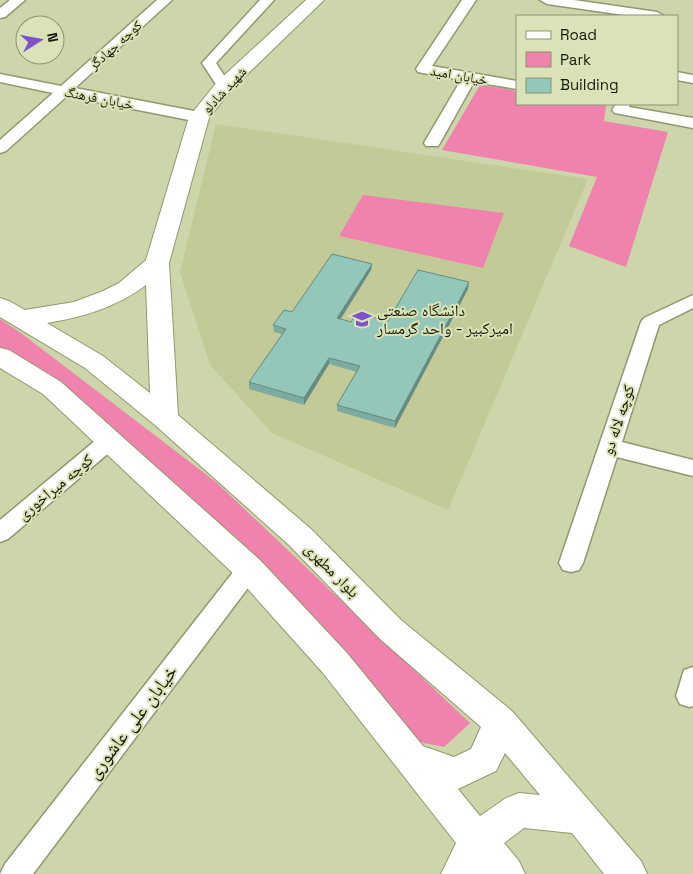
<svg xmlns="http://www.w3.org/2000/svg" width="693" height="874" font-family="'Space Grotesk','Noto Naskh Arabic',sans-serif">
  <style>
    .built { fill: #c2cb98 }
    .green { fill: #ef83ad }
    .lines { fill: none; stroke-linecap: round; stroke-linejoin: round }
    .street-casing { stroke: #91986f; stroke-width: 3 }
    .secondary-casing { stroke: #91986f; stroke-width: 2 }
    .street { fill: #fff; fill-rule: evenodd }
    .secondary { fill: #fff; fill-rule: evenodd }
    .wall { fill: #7eab9f }
    .shaded-wall { fill: #678b82 }
    .building { fill: #93c7b9; stroke: #678b82 }
    .labels { text-anchor: middle; dominant-baseline: central; stroke-width: 4; stroke-linejoin: round; paint-order: stroke }
    .far-street-label { font-size: 14px; fill: #171a0a; stroke: #dae3b7 }
    .poi-label { font-size: 16px; fill: #171a0a; stroke: #dae3b7; text-anchor: start }
    .street-label { font-size: 16px; fill: #171a0a; stroke: #dae3b7 }
    .near-street-label { font-size: 19px; fill: #171a0a; stroke: #dae3b7 }
  </style>
  <rect width="100%" height="100%" fill="#cdd5aa"/>
  <path class="built" d="M216 124 588 179 448 510 272 433 210 365 180 272Z"/>
  <path class="green" d="M480 85 517 91V104H595L606 106 604 121 668 132 626 267 569 246 597 177 442 150Z
    M363 195 504 213 483 268 339 236Z
    M0 319 21 333 216 482 470 723 444 747 419 742 235 536 0 353Z"/>
  <g class="lines">
    <g class="street-casing">
      <path id="street" d="M10 0H25L5 17 0 18V8Z
        M157 0H172L75 88 199 112 204 114 207 117 204 120 199 122 67 96 6 151 0 153V140L53 93 0 82V74L61 86Z
        M260 0H274L216 63 231 86 229 89H219L202 63Z
        M462 0H476L432 66 517 81V89L474 82 440 143 438 146H426L424 143 461 80 423 73 418 72 416 69Z
        M540 0H574L657 12 664 16H631L547 4Z
        M677 72 693 75V83L677 80Z
        M616 104H630L629 107 693 118V128L615 113 612 110Z
        M693 295V308L659 325 622 442 693 460V476L617 457 583 563 579 570 571 572 563 570 559 563 641 322 644 318Z
        M110 432 118 435 121 440 118 445 8 539 0 542V520L102 435Z
        M249 560 257 562 261 569 257 576 33 874H0L5 864 241 562Z
        M693 667V706L689 707 680 704 676 696 684 670Z"/>
    </g>
    <g class="secondary-casing">
      <path id="secondary" d="M306 0H324L231 90 209 118 169 263 178 415 311 529 401 620 512 711 641 861 647 874H604L572 833 524 828 504 843 519 861 525 874H441L456 843 323 673 238 578 43 394 0 368V348L9 350 61 382 260 560 347 653 423 746 454 757 471 749 481 727 379 638 289 545 155 425 85 368 0 317V298L9 301 25 310 74 302 103 291 119 283 146 260 189 117 217 82ZM146 285 150 393 103 356 47 323C83 317 117 307 146 285ZM505 753 540 795 519 793 506 798 480 816 458 789 496 771Z"/>
    </g>
    <use href="#street" class="street"/>
    <use href="#secondary" class="secondary"/>
  </g>
  <path class="wall" d="M372 264 371 270 340 319 351 322 388 321 468 289 395 428 337 411V405L357 372 329 364 304 405 249 389V382L282 334 274 332 273 325 292 312Z"/>
  <path class="shaded-wall" d="M372 264 371 270 337 325V318Z
    M469 282 468 289 395 428V421Z
    M329 358V364L304 405V398Z"/>
  <path class="building" d="M332 254 372 264 337 318 351 322 356 313 388 321 418 270 469 282 395 421 337 405 360 366 329 358 304 398 249 382 286 329 273 325 284 310 292 312Z"/>
  <defs>
    <g id="university-bare" transform="scale(1.5)"><path d="M0-5L7-2L0 1L-7-2ZM-4 1L0 2.5L4 1V4Q0 6-4 4Z" fill="#7d52cb" stroke="#dae3b7" stroke-width="2.5" paint-order="stroke"/></g>
  </defs>
  <g fill-rule="evenodd">
    <use href="#university-bare" x="362" y="319"/>
  </g>
  <g class="labels">
    <g class="far-street-label">
      <text transform="translate(115 45) rotate(-42)">کوچه جهادگر</text>
      <text transform="translate(459 75) rotate(10)">خیابان امید</text>
      <text transform="translate(224 90) rotate(-47)">شهید شادلو</text>
      <text transform="translate(99 98) rotate(11)">خیابان فرهنگ</text>
    </g>
    <g class="poi-label">
      <text x="377" y="310">دانشگاه صنعتی<tspan x="377" dy="18">امیرکبیر - واحد گرمسار</tspan></text>
    </g>
    <g class="street-label">
      <text transform="translate(618 420) rotate(-72)">کوچه لاله دو</text>
      <text transform="translate(55 487) rotate(-40)">کوچه میراخوری</text>
      <text transform="translate(332 570) rotate(45)">بلوار مطهری</text>
    </g>
    <g class="near-street-label">
      <text transform="translate(132 722) rotate(-53)">خیابان علی عاشوری</text>
    </g>
  </g>
  <rect x="516" y="15" width="162" height="90" fill="#dae3b7" stroke="#8c9372"/>
  <rect x="526" y="31" width="25" height="8" fill="#ffffff" stroke="#8c9372"/>
  <text x="560" y="40" font-size="15" fill="#171a0a">Road</text>
  <rect x="526" y="52" width="25" height="15" fill="#ef83ad" stroke="#8c9372"/>
  <text x="560" y="65" font-size="15" fill="#171a0a">Park</text>
  <rect x="526" y="78" width="25" height="15" fill="#93c7b9" stroke="#8c9372"/>
  <text x="560" y="90" font-size="15" fill="#171a0a">Building</text>
  <g transform="translate(40 40) rotate(79)"><circle r="24" fill="#dae3b7" stroke="#8c9372"/>
  <path d="M0-4L9 19L0 12L-9 19Z" fill="#7d52cb"/>
  <text y="-8" font-size="14" font-weight="bold" text-anchor="middle" fill="#171a0a">N</text>
  </g>
</svg>
